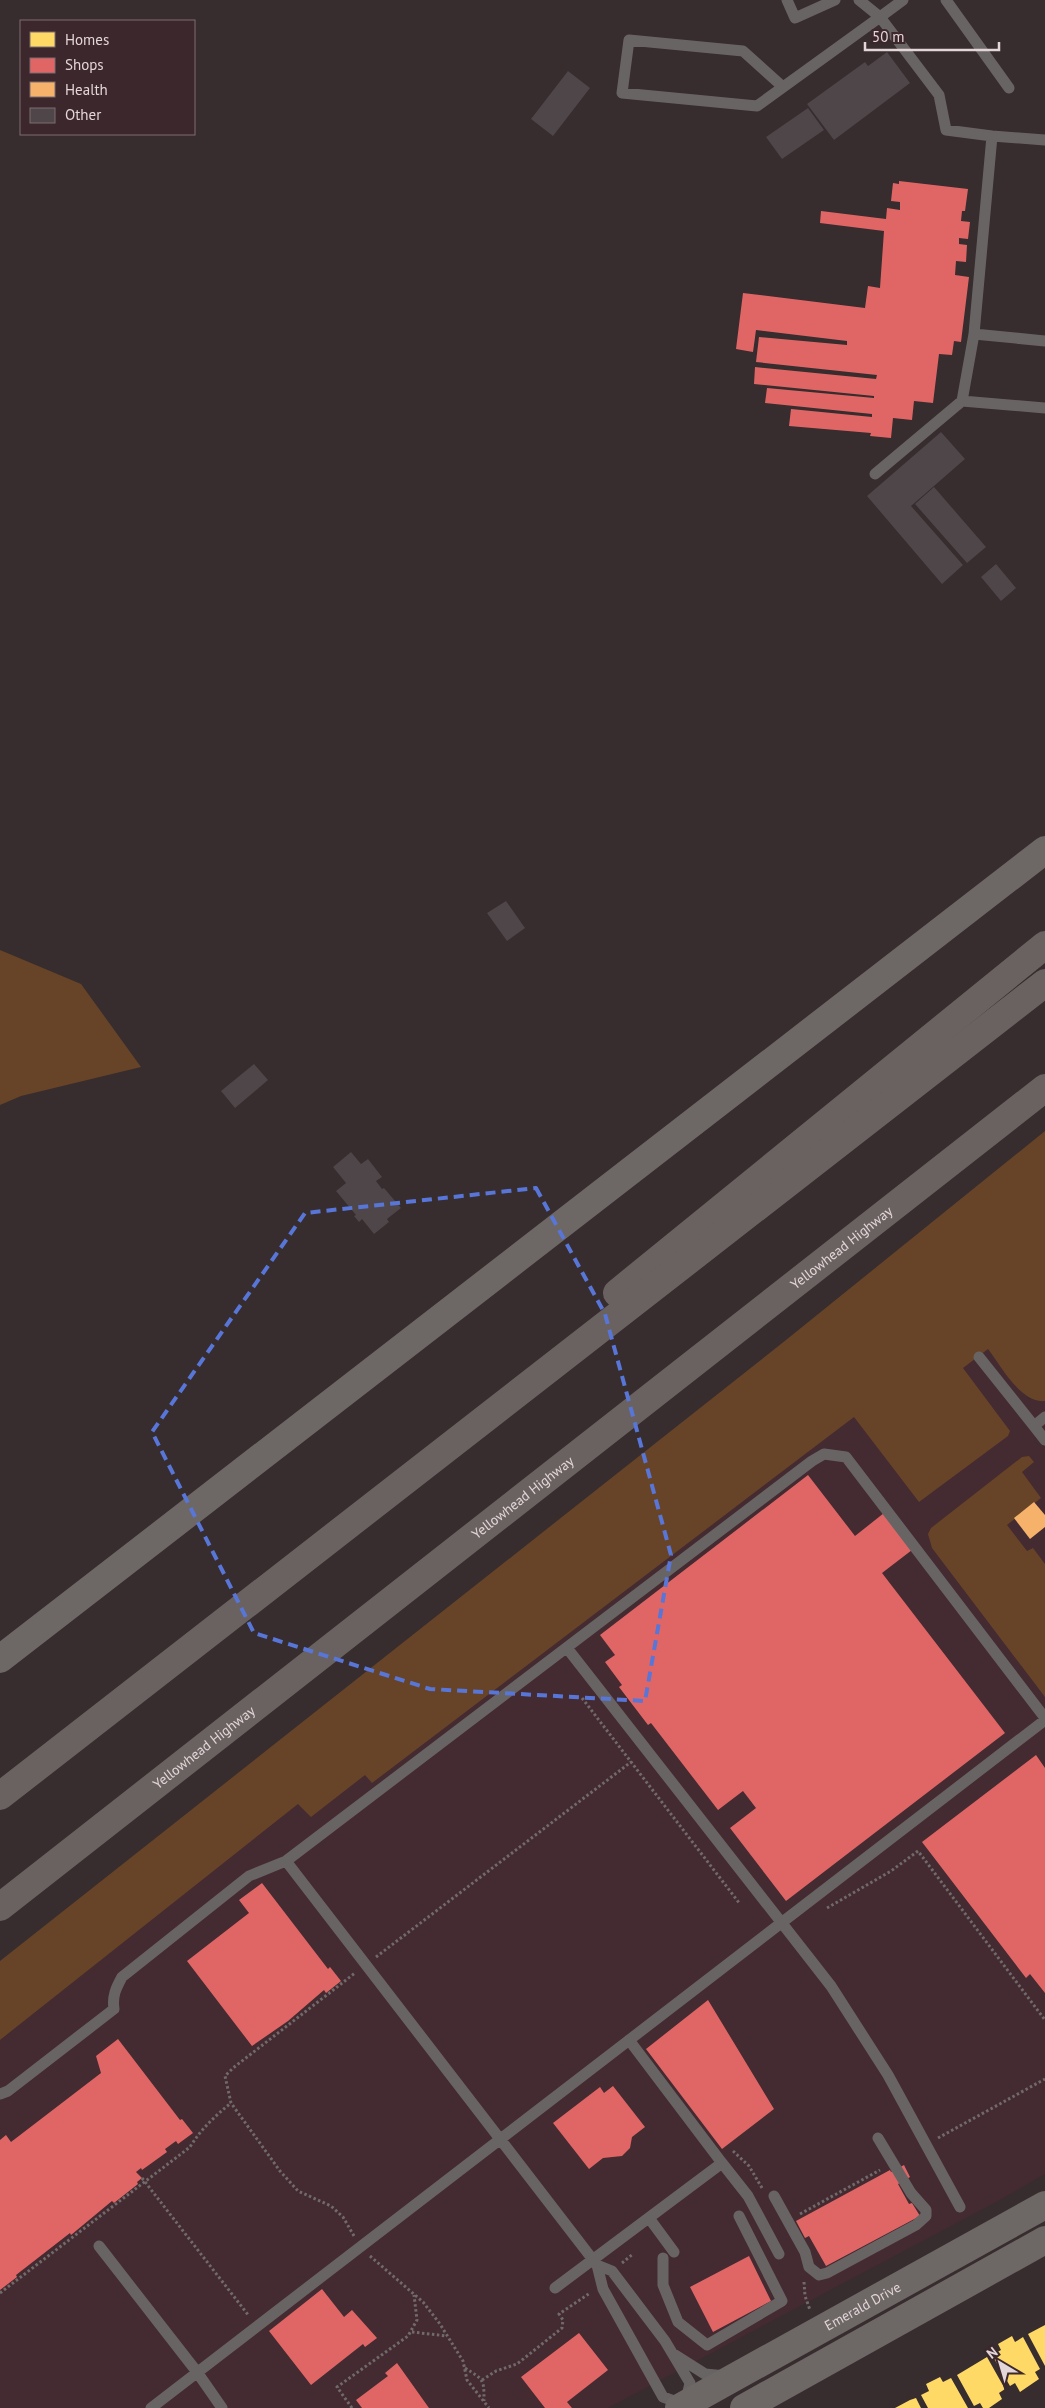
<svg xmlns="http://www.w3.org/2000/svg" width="1045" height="2408" font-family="'PT Sans',sans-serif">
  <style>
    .built { fill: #442a31 }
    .green { fill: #674428 }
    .homes { fill: #ffd966 }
    .shops { fill: #e06666 }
    .health { fill: #f6b26b }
    .building { fill: #4e4649 }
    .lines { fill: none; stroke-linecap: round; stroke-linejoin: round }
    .path { stroke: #706a6a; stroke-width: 3; stroke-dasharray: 2.5 2.5; stroke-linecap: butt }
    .lane { stroke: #696464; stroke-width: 11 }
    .secondary { stroke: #6d6766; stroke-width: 28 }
    .highway { stroke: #6a6261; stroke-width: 28 }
    .marked { fill: none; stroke: #5876d8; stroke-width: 4; stroke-dasharray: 10 6; stroke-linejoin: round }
    .labels { text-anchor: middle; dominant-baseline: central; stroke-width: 5; stroke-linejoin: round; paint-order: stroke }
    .street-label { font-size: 14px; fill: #e3d5d8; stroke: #3b272c }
  </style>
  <rect width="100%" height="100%" fill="#372c2e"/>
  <path class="built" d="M971 1321 1029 1399 1045 1400V2174L1000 2200 608 2408H0V2040L310 1793Z"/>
  <path class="green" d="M0 950 81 984 141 1067 21 1096 0 1105Z
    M1045 1131V1401C1021 1404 1001 1366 988 1349L963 1368 1010 1431 1008 1436 919 1502 854 1417 372 1783 365 1775 311 1817 298 1804 0 2040V1961L786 1340Z
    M1029 1456 1034 1462 1022 1472 1041 1498 1007 1525 1027 1551 1033 1548 1045 1564V1697L932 1548 928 1534 931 1528 1022 1457Z"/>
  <path class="homes" d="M1045 2325V2366L1028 2334Z
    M1012 2336 1015 2342 1023 2337 1040 2369 1035 2372 1039 2379 1020 2392 1015 2383 1010 2386 992 2355 1001 2350 998 2344Z
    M987 2357 1005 2389 999 2393 1002 2399 989 2408H983L980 2403 974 2406 957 2375Z
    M940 2377 943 2382 951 2378 968 2408H928L921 2395 929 2391 926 2384Z
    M916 2398 921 2408H895L910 2400Z"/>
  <path class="shops" d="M899 181 968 189 965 211H962L961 221 970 222 968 239 959 238V244L967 245 966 262 956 261 955 275 969 277 961 342 954 341 952 355 939 354 933 403 914 401 912 420 893 418 891 438 870 436 871 433 789 426 791 409 872 417V414L765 403 767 388 874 398V396L754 384 755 367 876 379 877 375 756 362 759 337 847 345V341L756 330 753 352 736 349 743 293 865 308 868 286 880 288 884 231 820 223 821 211 886 219 887 208 900 210V202L891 201 893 183 899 184Z
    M808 1475 855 1536 884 1513 912 1550 882 1573 1005 1733 786 1901 730 1828 756 1808 743 1791 718 1810 651 1723 648 1725 619 1687 622 1685 605 1662 615 1655 600 1635Z
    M1036 1755 1045 1768V1993L1030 1974 1026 1978 922 1842Z
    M262 1883 328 1969 330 1967 341 1981 326 1993 324 1990 288 2021 252 2046 187 1961 249 1913 239 1900Z
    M708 2000 774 2109 722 2149 646 2049Z
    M118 2039 180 2120 182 2119 193 2133 178 2144 176 2141 165 2149 167 2152 142 2170 141 2168 136 2172 142 2178 137 2182 138 2184 114 2203 112 2201 71 2235 70 2233 16 2275 17 2277 0 2290V2140L6 2135 11 2142 101 2073 96 2056Z
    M613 2086 645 2127 632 2137 630 2148 622 2156 603 2158 589 2169 553 2123 600 2087 604 2093Z
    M904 2165 910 2177 898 2184 909 2204 912 2203 920 2216 826 2266 809 2236 805 2238 796 2221 890 2170 891 2172Z
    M749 2256 771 2301 713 2332 690 2287Z
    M322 2289 344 2317 352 2310 377 2338 365 2347 363 2344 311 2385 269 2331Z
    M579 2333 608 2370 567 2402 572 2408H545L521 2377Z
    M397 2363 429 2408H362L356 2400 388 2376 385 2373Z"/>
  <path class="health" d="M1034 1502 1045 1515V1527L1030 1539 1014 1518Z"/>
  <path class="building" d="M887 52 910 83 834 140 807 104 865 62 868 66Z
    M568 71 590 88 553 136 531 119Z
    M808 108 824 130 782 159 766 137Z
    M941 432 965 459 911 506 963 565 942 584 867 496Z
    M934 487 986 547 967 563 915 504Z
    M996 564 1016 588 1001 601 981 577Z
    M506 901 525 928 507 941 487 913Z
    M254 1064 268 1080 235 1108 221 1091Z
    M351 1152 361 1164 368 1159 382 1177 376 1181 382 1189 384 1188 401 1208 387 1219 389 1222 374 1234 362 1219 359 1222 354 1216 356 1215 336 1191 346 1183 333 1167Z"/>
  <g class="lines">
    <path class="path" d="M582 1698 740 1904
      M827 1908 891 1871 918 1851 1045 2020
      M376 1957 631 1762
      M938 2138 1045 2079
      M733 2151 749 2166 762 2188
      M142 2178 249 2316
      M800 2214 880 2170
      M354 2236 343 2217 331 2206 298 2191 280 2171 231 2103 225 2076 233 2068 355 1973
      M370 2256 423 2302 440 2324 463 2361 467 2380 489 2408
      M622 2263 633 2254
      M804 2282 805 2296 810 2310
      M0 2293 190 2147C201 2129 215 2116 231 2103
      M412 2332 447 2336
      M465 2368C484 2380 484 2379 484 2401
      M482 2380 496 2371 517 2364 562 2328 563 2320 559 2314 590 2293
      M352 2408 337 2387 408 2336 417 2320 414 2295"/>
    <path class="lane" d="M787 0 795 18 835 0
      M903 0 880 17 939 95 946 130 992 136
      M946 0 1009 88
      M783 87 743 51 629 40 622 93 757 106 880 17 859 0
      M1045 140 992 136 974 334 1045 341
      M962 401 1045 408
      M875 474 962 401 974 334
      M979 1357 1034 1426
      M1045 1417 1034 1426 1045 1440
      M567 1648 831 1986 888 2075 960 2207
      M286 1861 597 2265 603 2289 663 2397 685 2405 690 2383 665 2341 612 2271 597 2265
      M0 2094 8 2091 114 2009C112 1996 116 1988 122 1977L249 1876 286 1861 812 1461 824 1454 846 1457 1045 1718
      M722 2163 748 2196 779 2254
      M774 2196 805 2252 809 2267 819 2275 827 2273 916 2225 926 2216V2210L911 2193 878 2138
      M649 2218 674 2252
      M99 2246 197 2372 222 2408
      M663 2258V2285L678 2322 707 2345 782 2301 739 2216
      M555 2288 722 2163 629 2040
      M675 2355 705 2374 726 2376
      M151 2408 1045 1720"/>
    <g class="secondary">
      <path d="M0 1659 1045 850"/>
      <path id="s1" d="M679 2408 1045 2205"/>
      <path d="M744 2408 1045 2240"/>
    </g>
    <g class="highway">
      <path d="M617 1293 1045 945"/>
      <path d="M0 1796 1045 983"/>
      <path id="s2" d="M0 1907 1045 1088"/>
    </g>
  </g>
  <path class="marked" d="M536 1188 605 1314 671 1555 645 1701 430 1689 254 1633 152 1432 305 1213Z"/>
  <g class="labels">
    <g class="street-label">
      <text stroke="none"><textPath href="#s2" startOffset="1069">Yellowhead Highway</textPath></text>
      <text stroke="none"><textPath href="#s2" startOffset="664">Yellowhead Highway</textPath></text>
      <text stroke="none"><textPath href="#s2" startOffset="259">Yellowhead Highway</textPath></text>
      <text stroke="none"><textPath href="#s1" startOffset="210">Emerald Drive</textPath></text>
    </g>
  </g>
  <rect x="20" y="20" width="175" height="115" fill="#3b272c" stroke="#7e6d71"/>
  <rect x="30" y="32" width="25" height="15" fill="#ffd966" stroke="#7e6d71"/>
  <text x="65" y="45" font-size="15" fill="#e3d5d8">Homes</text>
  <rect x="30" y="58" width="25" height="15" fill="#e06666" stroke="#7e6d71"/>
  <text x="65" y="70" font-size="15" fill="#e3d5d8">Shops</text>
  <rect x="30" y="82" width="25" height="15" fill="#f6b26b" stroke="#7e6d71"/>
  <text x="65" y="95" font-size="15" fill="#e3d5d8">Health</text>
  <rect x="30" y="108" width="25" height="15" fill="#4e4649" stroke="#7e6d71"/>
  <text x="65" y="120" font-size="15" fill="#e3d5d8">Other</text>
  <g transform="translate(1000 2363) rotate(322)" stroke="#3b272c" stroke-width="4" paint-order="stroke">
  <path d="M0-4L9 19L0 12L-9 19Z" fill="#e3d5d8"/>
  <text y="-8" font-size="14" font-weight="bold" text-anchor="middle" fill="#e3d5d8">N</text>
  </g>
  <path d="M865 42v8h134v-8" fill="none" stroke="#e3d5d8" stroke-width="2.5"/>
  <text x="872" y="42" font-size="15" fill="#e3d5d8" stroke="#3b272c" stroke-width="4" paint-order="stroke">50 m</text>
</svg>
